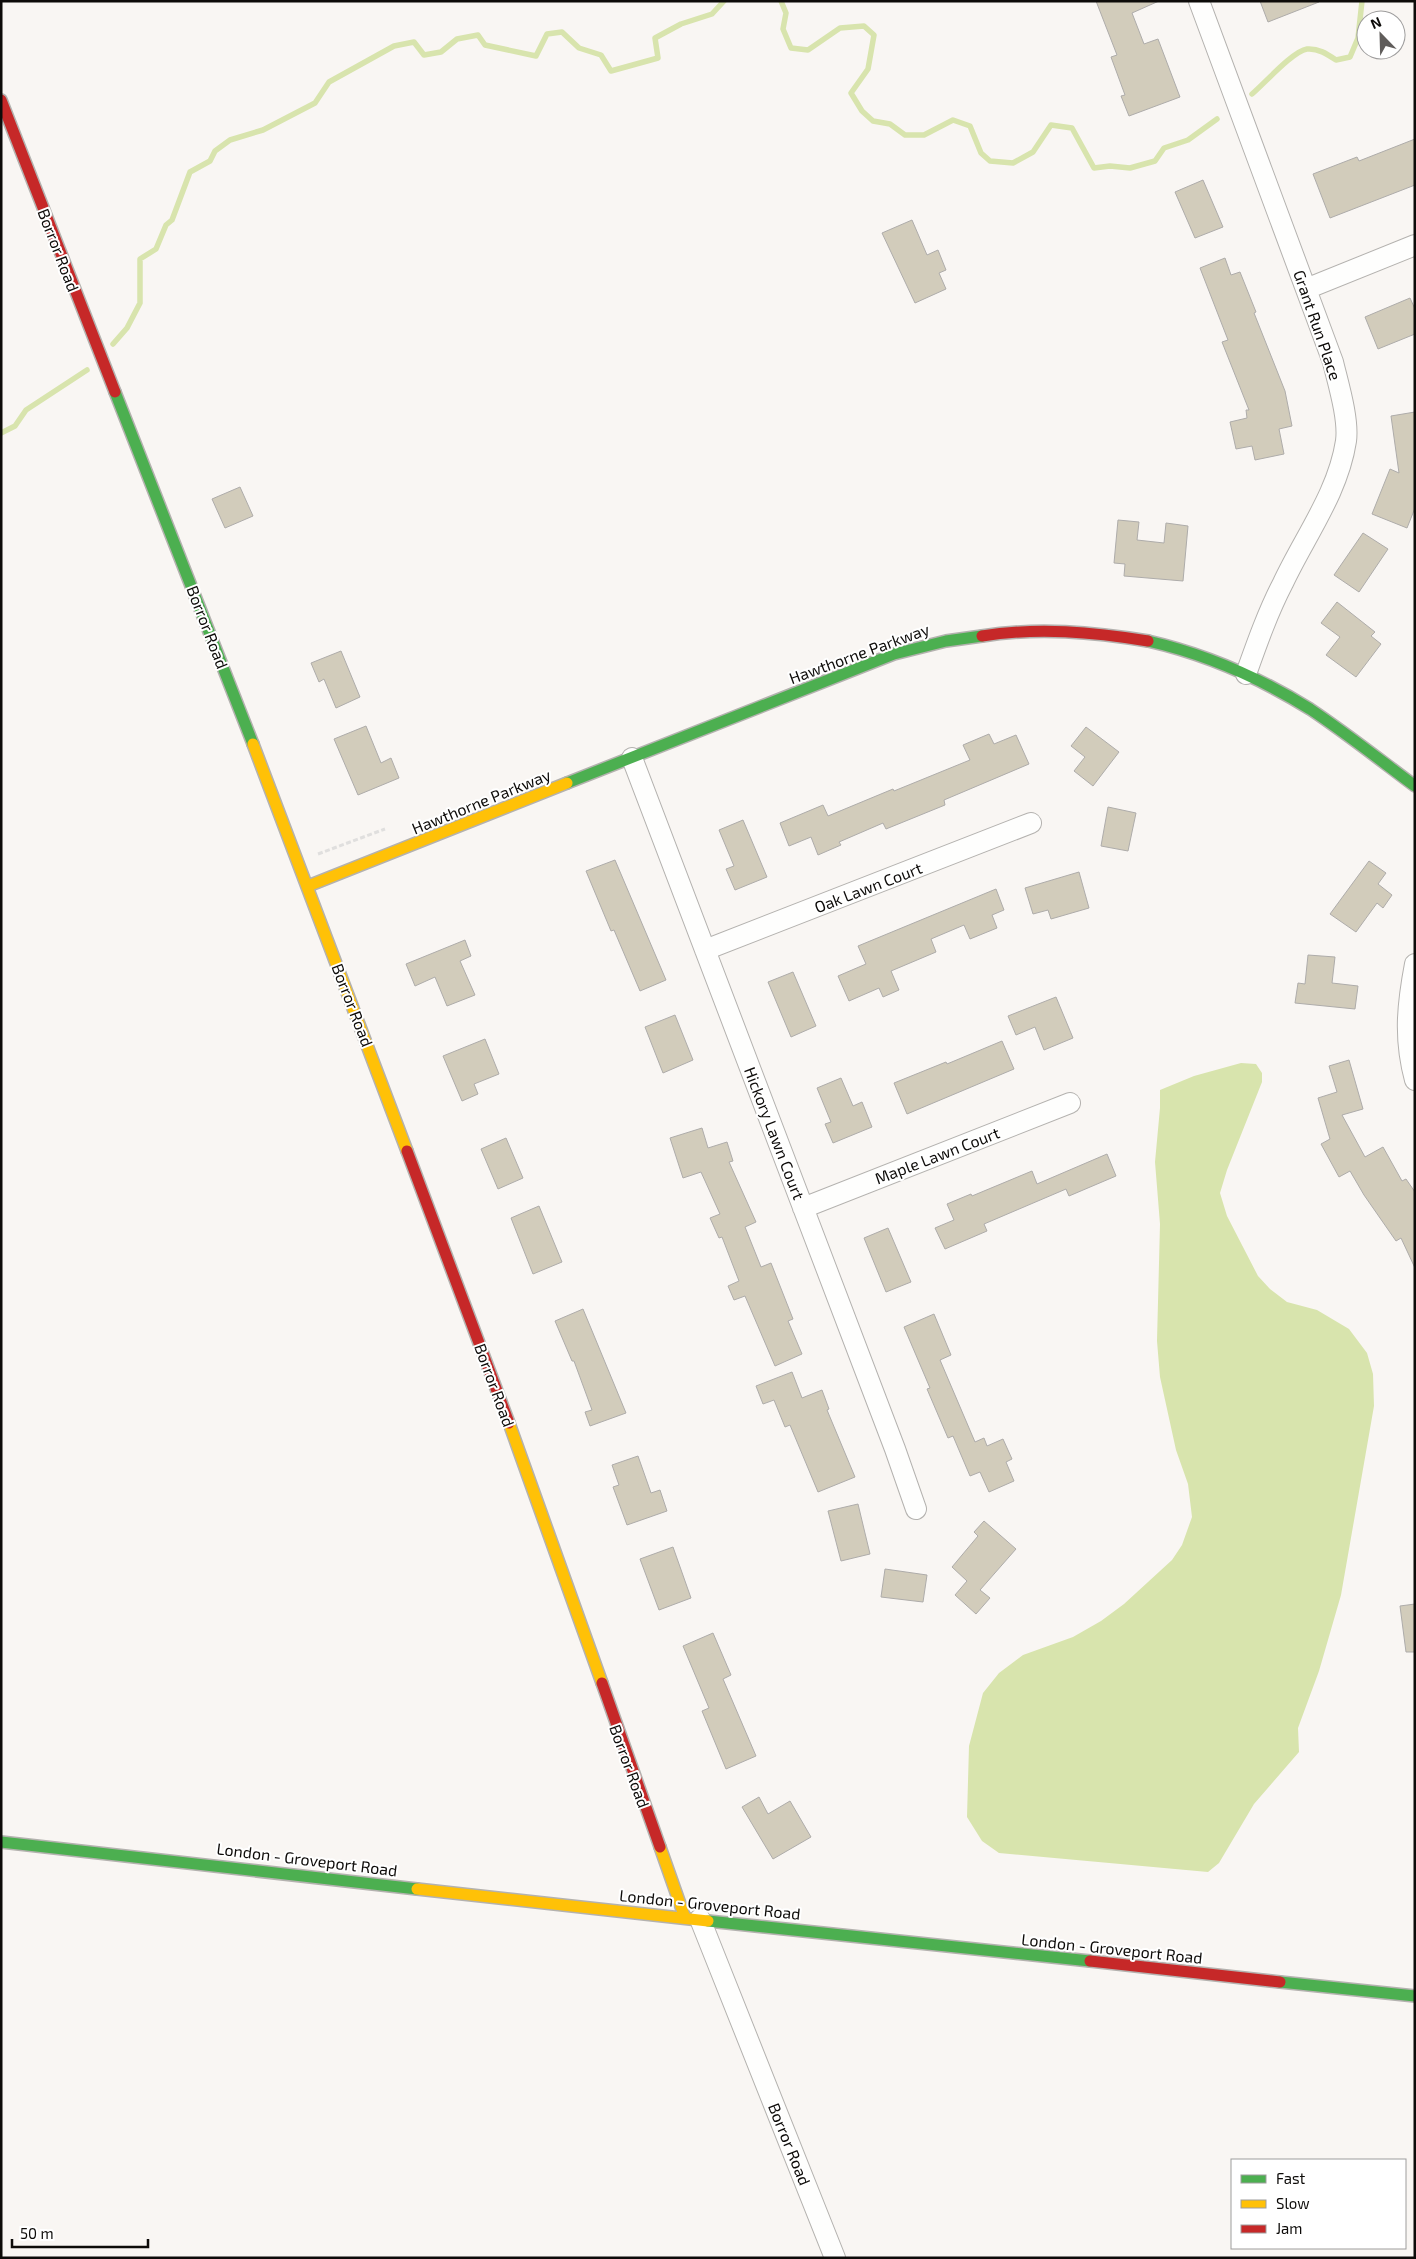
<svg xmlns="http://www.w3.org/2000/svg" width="1416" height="2259" font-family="'Exo 2',sans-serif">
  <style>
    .water { fill: #d8e4ad }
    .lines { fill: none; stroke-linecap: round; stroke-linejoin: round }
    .stream { stroke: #d8e4ad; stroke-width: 5.5 }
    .building { fill: #d2ccbb; stroke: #aeacaa }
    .street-casing { stroke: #b4b2af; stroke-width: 22 }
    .fast-casing { stroke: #b4b2af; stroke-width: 14 }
    .slow-casing { stroke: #b4b2af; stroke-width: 14 }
    .jam-casing { stroke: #b4b2af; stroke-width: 14 }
    .path { stroke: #e0dfde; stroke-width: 3; stroke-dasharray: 5 2.5; stroke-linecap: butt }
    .street { stroke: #fefefd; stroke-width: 20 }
    .fast { stroke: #4caf50; stroke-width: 11 }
    .slow { stroke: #ffc107; stroke-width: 11 }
    .jam { stroke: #c62828; stroke-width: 11 }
    .labels { text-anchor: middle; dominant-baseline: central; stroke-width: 4; stroke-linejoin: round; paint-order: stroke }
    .street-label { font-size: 16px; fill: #0d0b09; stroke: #fff }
  </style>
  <rect width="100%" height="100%" fill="#f9f6f3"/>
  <path class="water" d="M1241 1063 1256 1064 1262 1073V1082L1227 1170 1220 1193 1227 1216 1258 1276 1270 1289 1287 1302 1317 1310 1349 1329 1367 1353 1373 1374 1374 1406 1341 1595 1319 1671 1298 1728 1299 1752 1254 1804 1219 1863 1208 1872 999 1853 982 1841 967 1817 969 1746 983 1693 999 1673 1023 1655 1073 1637 1101 1621 1124 1604 1172 1560 1182 1545 1192 1517 1188 1484 1176 1450 1160 1377 1157 1341 1160 1224 1155 1162 1160 1108V1090L1194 1076Z"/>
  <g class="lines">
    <path class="stream" d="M781 1 786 13 783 29 791 48 808 50 840 28 864 26 874 35 868 69 851 93 862 111 873 121 890 124 905 135H924L953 120 970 126 981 153 990 161 1013 163 1033 152 1051 125 1072 128 1094 168 1110 166 1130 168 1155 161 1164 148 1188 140 1217 119
      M1252 94C1264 84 1293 51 1307 49 1318 48 1327 54 1336 60L1350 57 1358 38 1362 1
      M113 344 127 328 140 303V259L156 249 166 225 172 220 190 172 210 161 215 151 230 140 263 130 315 103 329 82 394 46 414 42 424 55 441 52 457 39 478 35 485 45 536 56 547 34 562 32 579 48 601 55 611 71 658 58 655 38 681 24 712 14 724 1
      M1 433 15 426 26 410 87 370"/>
  </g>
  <path class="building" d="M1096 1H1159L1132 13 1144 44 1158 39 1180 97 1129 116 1121 96 1125 95 1111 57 1117 55Z
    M1260 1H1318L1319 2 1268 22Z
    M1415 139V185L1330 218 1313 174 1357 157 1359 161Z
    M1203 180 1223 227 1195 238 1175 192Z
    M912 220 927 255 938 250 946 270 939 273 946 289 915 303 882 233Z
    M1225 258 1231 275 1240 272 1256 312 1254 313 1285 391 1292 426 1279 429 1284 454 1255 460 1252 446 1236 449 1230 422 1247 418 1246 410H1249L1222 342 1228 340 1200 268Z
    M1410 298 1415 309V334L1378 349 1365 317Z
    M1415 412V508L1407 528 1372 514 1390 469 1399 473 1391 416Z
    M240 487 253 516 225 528 212 499Z
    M1118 520 1139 522 1137 540 1164 543 1166 523 1188 526 1183 581 1124 576 1125 564 1114 563Z
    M1363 533 1388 549 1359 592 1334 575Z
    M1337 602 1375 632 1371 636 1381 644 1356 677 1326 655 1340 637 1321 623Z
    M341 651 360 697 336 708 324 679 319 682 311 663Z
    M366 726 381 763 391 758 399 778 358 795 334 739Z
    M1086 727 1119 752 1093 786 1074 771 1085 757 1071 746Z
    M989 734 994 744 1016 735 1029 764 944 800 945 805 886 829 883 823 839 842 841 845 818 855 811 837 789 846 780 823 823 805 828 816 893 789 894 791 970 760 963 745Z
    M1108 807 1136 813 1128 851 1101 846Z
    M743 820 767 877 735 890 726 869 734 866 719 830Z
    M615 860 666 980 640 991 614 930 611 931 586 871Z
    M1369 861 1386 873 1378 884 1392 895 1383 908 1377 903 1356 932 1330 914Z
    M1079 872 1089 908 1051 919 1048 910 1033 914 1025 888Z
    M996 889 1004 910 992 915 997 928 970 939 964 925 931 939 936 952 891 971 899 990 883 997 879 988 849 1001 838 976 866 964 858 946Z
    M465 940 471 956 460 961 475 995 447 1006 435 977 415 986 406 964Z
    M1308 955 1335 957 1332 983 1358 986 1355 1009 1295 1003 1298 983 1305 984Z
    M793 972 816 1026 791 1037 768 982Z
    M1056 997 1073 1038 1044 1050 1035 1027 1016 1035 1008 1016Z
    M675 1015 693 1060 663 1073 645 1027Z
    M485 1039 499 1074 474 1084 478 1094 462 1101 443 1056Z
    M1002 1041 1014 1069 907 1114 894 1083 946 1062 947 1064Z
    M1349 1060 1363 1109 1342 1115 1365 1157 1383 1147 1402 1181 1406 1179 1415 1192V1268L1401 1238 1396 1241 1364 1195 1350 1171 1339 1177 1321 1144 1330 1139 1318 1098 1337 1092 1329 1066Z
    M841 1078 853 1106 862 1102 872 1127 833 1143 825 1124 831 1122 817 1088Z
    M702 1128 708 1148 727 1142 733 1161 729 1162 756 1222 745 1227 761 1267 771 1263 793 1319 788 1321 802 1354 775 1366 745 1296 734 1300 728 1286 739 1281 722 1237 719 1238 710 1218 720 1214 701 1172 683 1178 670 1138Z
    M506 1138 523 1178 498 1189 481 1149Z
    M1107 1154 1116 1176 1069 1196 1066 1189 984 1224 987 1231 945 1249 935 1228 954 1220 947 1204 971 1194 972 1196 1032 1171 1037 1184Z
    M539 1206 562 1262 533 1274 511 1218Z
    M888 1228 911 1282 886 1292 864 1238Z
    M583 1309 626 1413 590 1426 585 1412 592 1410 574 1361H572L555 1321Z
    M934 1314 951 1355 940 1360 975 1442 984 1438 987 1446 1003 1439 1012 1459 1006 1462 1014 1481 989 1492 980 1472 970 1476 953 1436 948 1438 927 1389 930 1388 904 1327Z
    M792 1372 802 1398 822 1390 829 1409 827 1410 855 1477 818 1492 790 1425 785 1427 774 1400 763 1404 756 1386Z
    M638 1456 651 1493 660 1490 667 1511 627 1525 613 1487 619 1485 612 1465Z
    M858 1504 870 1554 841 1561 828 1511Z
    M984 1521 1016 1549 980 1590 990 1598 976 1614 955 1595 967 1581 952 1567 978 1536 974 1532Z
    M673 1547 691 1598 659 1610 640 1559Z
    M885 1569 927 1575 923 1602 881 1597Z
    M1415 1604V1652H1406L1400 1606Z
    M713 1633 731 1675 723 1679 756 1756 726 1769 702 1711 709 1708 683 1646Z
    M759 1797 768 1814 790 1801 811 1837 773 1859 742 1807Z"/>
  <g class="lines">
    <g class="street-casing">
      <path id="street" d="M1199 1 1333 362C1338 383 1349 419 1346 441 1338 493 1305 536 1283 583 1268 612 1257 643 1246 674
        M1306 289 1415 245
        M632 758 895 1449 916 1509
        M705 950 1031 823
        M1415 964C1407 1006 1404 1039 1415 1080
        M803 1208 1070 1103
        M700 1919 835 2258"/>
    </g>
    <g class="fast-casing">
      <path id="fast" d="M115 392 253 744
        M1148 641C1205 654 1260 678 1310 709 1346 733 1380 760 1415 786
        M567 783 894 654 946 641 982 636
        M1 1842 417 1889
        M708 1921 1090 1961
        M1280 1982 1415 1996"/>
    </g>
    <g class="slow-casing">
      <path id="slow" d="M253 744 407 1151
        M308 886 567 783
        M509 1423 602 1683
        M660 1847 685 1918
        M417 1889 708 1921"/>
    </g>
    <g class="jam-casing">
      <path id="jam" d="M1 100 115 392
        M982 636C1038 627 1093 632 1148 641
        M407 1151 509 1423
        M602 1683 660 1847
        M1090 1961 1280 1982"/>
    </g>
    <path class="path" d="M318 854 385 829"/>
    <use href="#street" class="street"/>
    <use href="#fast" class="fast"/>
    <use href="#slow" class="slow"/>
    <use href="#jam" class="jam"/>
  </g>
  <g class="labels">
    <g class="street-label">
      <text transform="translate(59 250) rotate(69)">Borror Road</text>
      <text transform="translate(1318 325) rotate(71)">Grant Run Place</text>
      <text transform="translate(208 627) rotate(69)">Borror Road</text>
      <text transform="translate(859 653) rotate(-20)">Hawthorne Parkway</text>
      <text transform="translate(481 801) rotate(-22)">Hawthorne Parkway</text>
      <text transform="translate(868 887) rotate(-21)">Oak Lawn Court</text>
      <text transform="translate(353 1005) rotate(69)">Borror Road</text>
      <text transform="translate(775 1133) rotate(69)">Hickory Lawn Court</text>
      <text transform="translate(937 1155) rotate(-21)">Maple Lawn Court</text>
      <text transform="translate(495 1385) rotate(70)">Borror Road</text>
      <text transform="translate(630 1766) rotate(70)">Borror Road</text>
      <text transform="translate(307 1859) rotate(7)">London - Groveport Road</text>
      <text transform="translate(710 1904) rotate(6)">London - Groveport Road</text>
      <text transform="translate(1112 1948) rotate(6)">London - Groveport Road</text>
      <text transform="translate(790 2144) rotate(68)">Borror Road</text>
    </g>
  </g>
  <rect width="1416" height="2259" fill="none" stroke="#0d0b09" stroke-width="5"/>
  <rect x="1231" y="2159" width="175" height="90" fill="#ffffff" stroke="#9e9d9d"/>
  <rect x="1241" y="2175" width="25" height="8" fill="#4caf50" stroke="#9e9d9d"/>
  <text x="1276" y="2184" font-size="15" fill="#0d0b09">Fast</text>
  <rect x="1241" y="2200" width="25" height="8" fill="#ffc107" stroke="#9e9d9d"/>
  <text x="1276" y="2209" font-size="15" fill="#0d0b09">Slow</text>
  <rect x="1241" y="2225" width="25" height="8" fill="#c62828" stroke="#9e9d9d"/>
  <text x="1276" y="2234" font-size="15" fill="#0d0b09">Jam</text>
  <g transform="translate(1381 35) rotate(337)"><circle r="24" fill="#ffffff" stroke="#9e9d9d"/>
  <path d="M0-4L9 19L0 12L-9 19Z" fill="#605d5b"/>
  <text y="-8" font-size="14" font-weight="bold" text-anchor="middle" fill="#0d0b09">N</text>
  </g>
  <path d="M12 2239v8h136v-8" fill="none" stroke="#0d0b09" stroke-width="2.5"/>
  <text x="20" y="2239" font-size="15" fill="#0d0b09" stroke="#ffffff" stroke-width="4" paint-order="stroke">50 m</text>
</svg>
